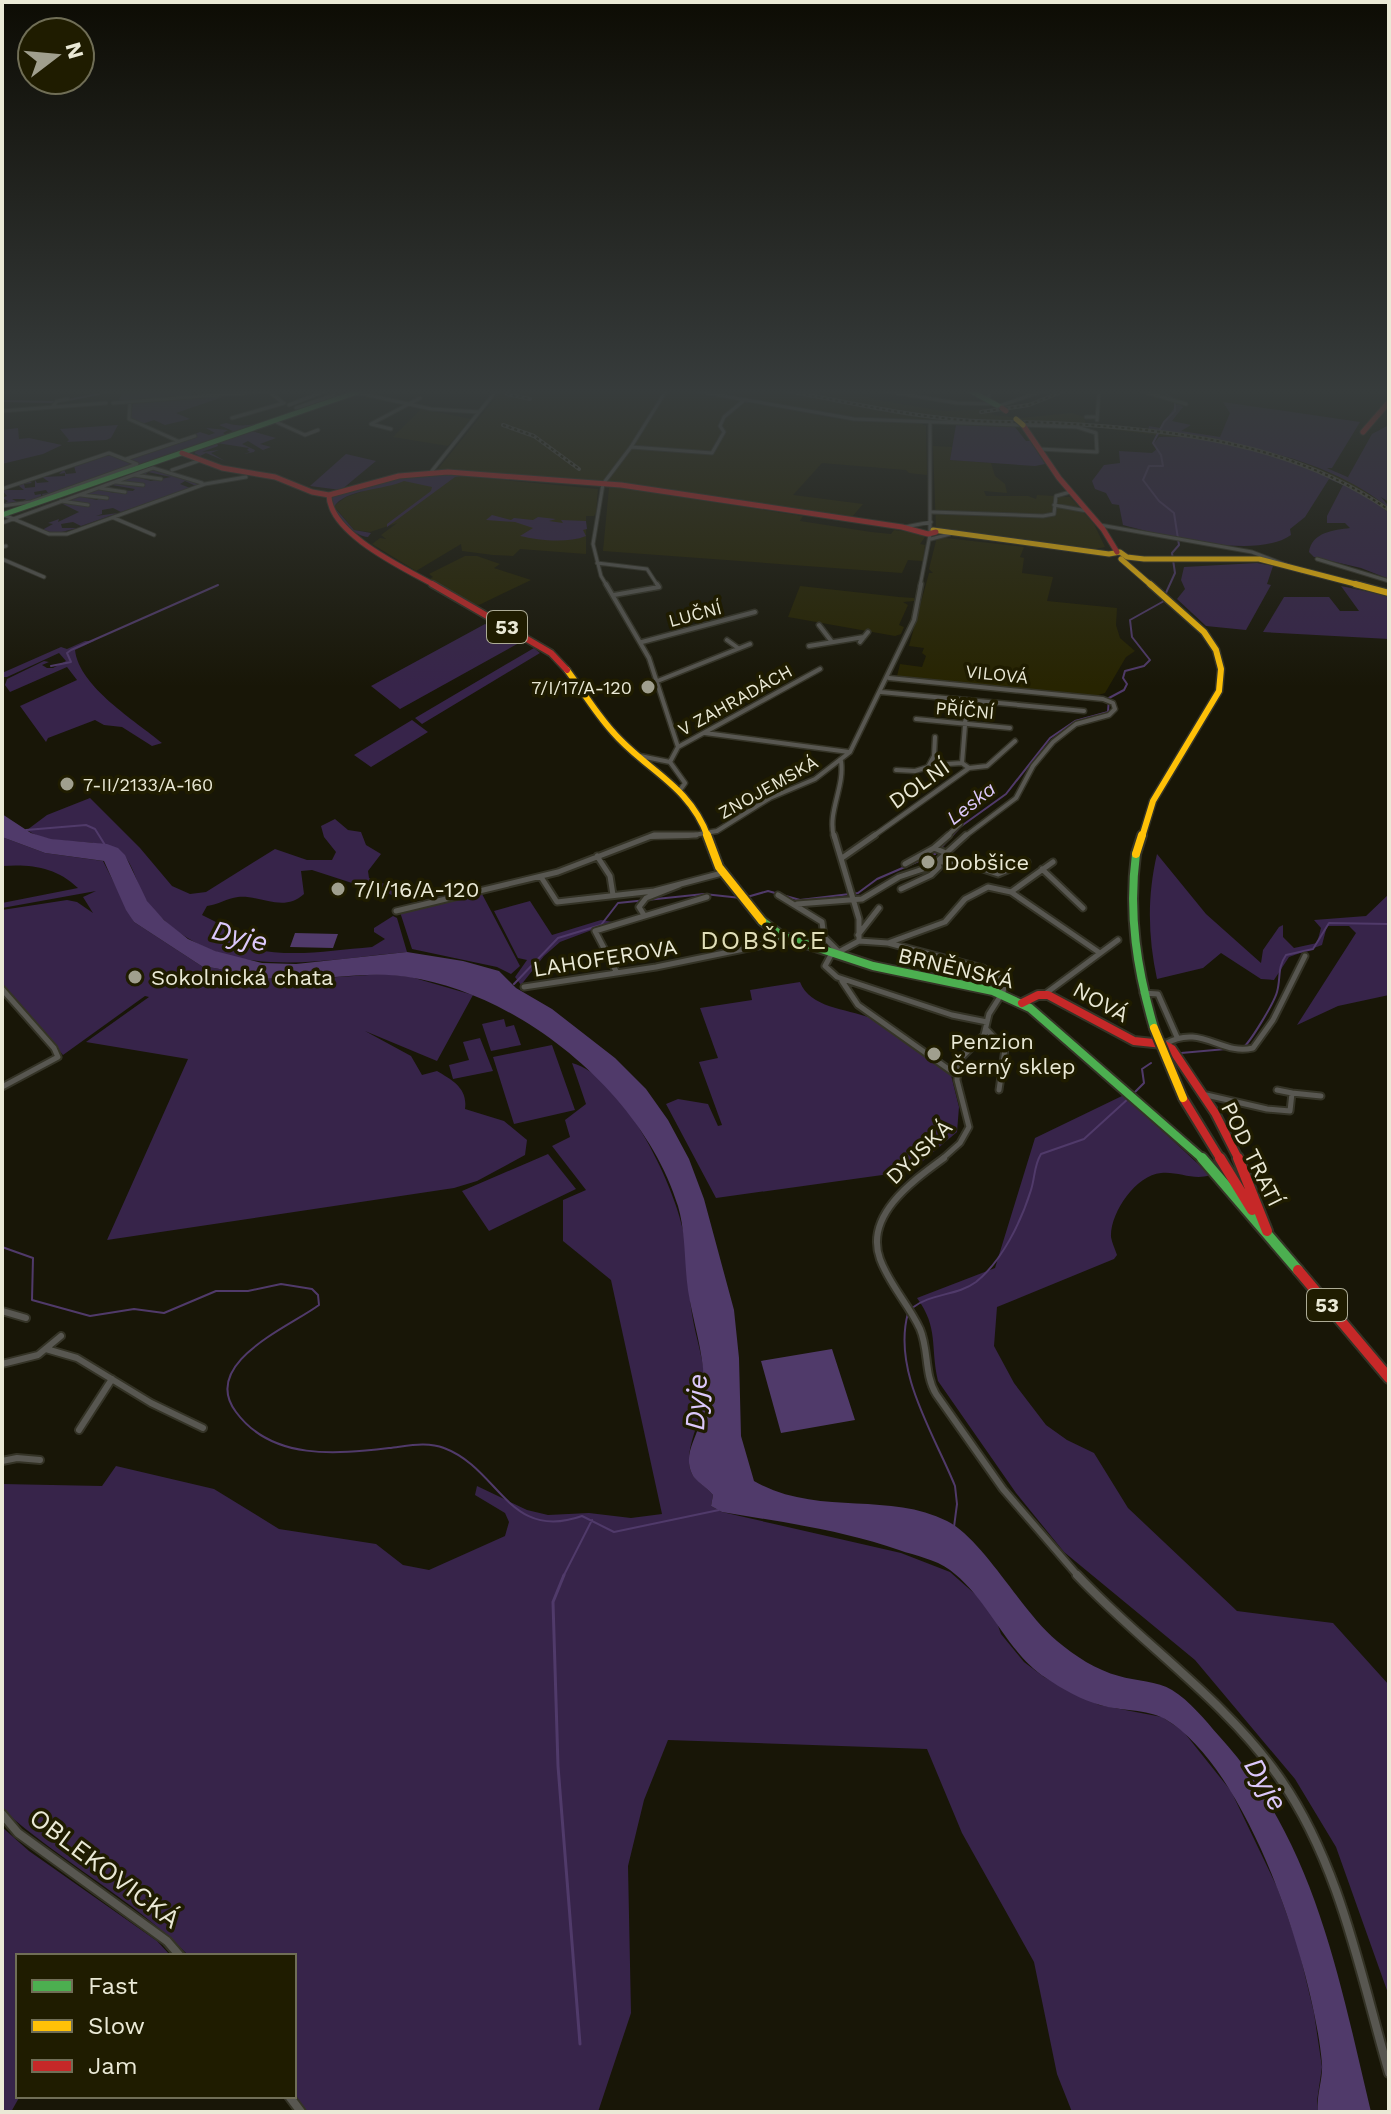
<svg xmlns="http://www.w3.org/2000/svg" width="1391" height="2114" font-family="'Work Sans',sans-serif">
  <style>
    .built { fill: #272401 }
    .green { fill: #37244a }
    .water { fill: #503a6a }
    .lines { fill: none; stroke-linecap: round; stroke-linejoin: round }
    .stream-far1 { stroke: #503a6a; stroke-width: 2 }
    .stream { stroke: #503a6a; stroke-width: 3 }
    .street-far4-casing { stroke: #343326; stroke-width: 5 }
    .street-far3-casing { stroke: #343326; stroke-width: 7 }
    .street-far2-casing { stroke: #343326; stroke-width: 9 }
    .street-far1-casing { stroke: #343326; stroke-width: 10 }
    .street-casing { stroke: #343326; stroke-width: 12 }
    .fast-far2-casing { stroke: #343326; stroke-width: 7 }
    .fast-far1-casing { stroke: #343326; stroke-width: 12 }
    .fast-casing { stroke: #343326; stroke-width: 14 }
    .slow-far2-casing { stroke: #343326; stroke-width: 7 }
    .slow-far1-casing { stroke: #343326; stroke-width: 9 }
    .slow-casing { stroke: #343326; stroke-width: 12 }
    .jam-far3-casing { stroke: #343326; stroke-width: 7 }
    .jam-far2-casing { stroke: #343326; stroke-width: 9 }
    .jam-far1-casing { stroke: #343326; stroke-width: 12 }
    .jam-casing { stroke: #343326; stroke-width: 14 }
    .street-far4 { stroke: #585751; stroke-width: 3 }
    .street-far3 { stroke: #585751; stroke-width: 4 }
    .street-far2 { stroke: #585751; stroke-width: 5 }
    .street-far1 { stroke: #585751; stroke-width: 6 }
    .street { stroke: #585751; stroke-width: 8 }
    .fast-far2 { stroke: #4caf50; stroke-width: 5 }
    .fast-far1 { stroke: #4caf50; stroke-width: 8 }
    .fast { stroke: #4caf50; stroke-width: 10 }
    .slow-far2 { stroke: #ffc107; stroke-width: 5 }
    .slow-far1 { stroke: #ffc107; stroke-width: 6 }
    .slow { stroke: #ffc107; stroke-width: 8 }
    .jam-far3 { stroke: #c62828; stroke-width: 5 }
    .jam-far2 { stroke: #c62828; stroke-width: 6 }
    .jam-far1 { stroke: #c62828; stroke-width: 8 }
    .jam { stroke: #c62828; stroke-width: 10 }
    .rail-casing { stroke: #545248; stroke-width: 4 }
    .rail { stroke: #1f1c00; stroke-width: 2; stroke-dasharray: 3; stroke-linecap: butt }
    .slow-bridge-far1-casing { stroke: #343326; stroke-width: 7; stroke-linecap: butt }
    .slow-bridge-casing { stroke: #343326; stroke-width: 12; stroke-linecap: butt }
    .jam-bridge-casing { stroke: #343326; stroke-width: 7; stroke-linecap: butt }
    .slow-bridge-far1 { stroke: #ffc107; stroke-width: 5 }
    .slow-bridge { stroke: #ffc107; stroke-width: 8 }
    .jam-bridge { stroke: #c62828; stroke-width: 5 }
    .poi-dot { fill: #a09f8e; stroke: #1f1c00; stroke-width: 3 }
    .labels { text-anchor: middle; dominant-baseline: central; stroke-width: 7; stroke-linejoin: round; paint-order: stroke }
    .far-street-label { font-size: 18px; fill: #eae9d6; stroke: #1f1c00 }
    .far-poi-label { font-size: 18px; fill: #eae9d6; stroke: #1f1c00; text-anchor: end }
    .shield { fill: #1f1c00; stroke: #adac96; stroke-width: 2 }
    .shield-label { font-size: 20px; font-weight: bold; fill: #eae9d6 }
    .far-water-label { font-size: 20px; font-style: italic; fill: #dcc8fb; stroke: #1f1c00 }
    .street-label { font-size: 22px; fill: #eae9d6; stroke: #1f1c00 }
    .poi-label { font-size: 22px; fill: #eae9d6; stroke: #1f1c00; text-anchor: start }
    .quarter-label { font-size: 26px; letter-spacing: 2px; fill: #e1dfb9; stroke: #1f1c00 }
    .near-street-label { font-size: 26px; fill: #eae9d6; stroke: #1f1c00 }
    .near-water-label { font-size: 28px; font-style: italic; fill: #dcc8fb; stroke: #1f1c00 }
  </style>
  <rect width="100%" height="100%" fill="#181607"/>
  <path class="built" d="M501 391H691L843 420 922 424 926 426 927 475 909 473 906 470 822 463 793 495 863 504 852 517 612 482 438 469Z
    M726 391H850L877 400 943 411 1010 408 1066 391 1037 404 991 413 993 415 1020 418 1072 413 1084 417 1086 424 1206 439 1273 453 1313 466 1353 483 1384 504 1389 513 1364 493 1319 471 1226 444 1085 426 838 416 731 396 734 393Z
    M421 409H422L471 419 448 446 393 437Z
    M933 446 952 447 950 460 991 463 995 476 1005 484 1007 493 984 491 986 496H1028L1036 499 1037 495 1070 497 1094 524 1105 547 1091 550 936 529Z
    M451 475 598 489 596 513 594 516H586V554L520 549 513 556 493 555 462 551 461 544 416 571 372 544 380 538 386 539 381 535 397 523 370 532 354 530 334 506 346 497 390 482Z
    M616 487 803 516 800 521 871 532 891 534 894 530 918 533 925 537 920 544 925 545 923 561 908 560 902 573 603 551 609 488Z
    M937 537 1024 547 1020 557 1024 558 1022 573 1053 577 1047 601 1117 608 1116 625 1120 638 1135 651 1126 657 1105 693 1095 696 897 676 900 664 922 667 926 656 922 653 924 648 909 646 929 573H933L929 569Z
    M465 556H477L500 564 494 568 531 580 479 605 471 604 428 580 433 577 429 574Z
    M800 586 899 597 914 598V601L903 602 908 605 899 625 904 627 901 634 895 636 788 617Z"/>
  <path class="green" d="M123 391H192L190 396 209 397 220 394 223 397 176 413 190 419 165 425 154 420 142 424 130 418 133 402H118Z
    M324 399 327 400 137 466 140 464 128 460 200 432 209 435 215 433 206 428 228 430 223 433 226 435 233 431 219 425 226 423C256 433 297 409 324 399Z
    M1174 400 1183 407 1172 421 1191 425 1181 431 1220 437 1230 413 1223 402 1360 422 1332 468H1327C1346 477 1380 488 1389 508 1321 454 1232 442 1148 432L1149 426 1160 428 1177 404Z
    M118 425 111 438 106 440 67 442 69 440 60 429Z
    M956 425 1015 427 1026 441H1030L1045 464 1035 466 950 460Z
    M1389 425V502L1348 477 1372 434Z
    M18 428 19 439 29 438 62 445 43 454 2 464V430Z
    M251 431 276 438 260 444 271 447 263 450 266 452 248 441 242 444 255 450 254 452 244 454 250 452 247 450 249 448 217 443 218 446 202 452 219 450 211 453 225 461 206 453 200 456 212 462 194 453 200 448Z
    M1159 437C1230 433 1335 468 1389 513V579L1361 568 1314 557 1309 552C1312 532 1334 530 1350 528L1345 523H1327V516L1343 485 1329 479 1305 517 1290 529 1291 535C1256 560 1165 536 1123 525L1119 505 1112 504 1106 493 1095 489 1092 481 1104 465 1120 463 1119 451 1152 453 1157 449 1154 443Z
    M109 454 135 464 43 496 42 494 48 493 46 490 34 492 35 495 41 494V497L21 503 26 499H12L19 503 2 505 8 501 2 498 7 496 2 490H24L18 485 29 481 32 483 24 484 25 488 35 487V479L41 477 35 480 37 483 49 482 42 477 65 476V473L59 474 64 469 66 474 76 473 74 466Z
    M346 454 376 461 341 490 310 486Z
    M153 469 198 484 196 486 185 481 180 484 190 488 121 512 113 508 102 510V514L96 516 118 513 81 526 73 522 61 524 62 528H77L54 534 42 530 53 524 48 523 59 519 58 522 79 512 61 503 81 505 63 501 78 496 97 500 100 498 82 495 97 489 114 493 119 490 133 491 135 489 112 485 109 487 117 489 101 488 132 476 151 481 171 477 148 472 144 476 137 475Z
    M436 473 465 475 455 477 387 527V524L431 491 432 487 404 481C385 490 344 489 334 507L354 530 371 533 368 537C352 536 333 513 331 498L336 496 403 476Z
    M492 515 511 520 514 518 533 520 538 517 556 519 549 521 563 523 561 520 586 521 587 529 583 530 586 536C566 544 538 540 520 536L533 528 515 522 486 520Z
    M1257 563 1273 566 1267 584 1271 585 1246 630 1206 626 1177 599 1185 589 1181 580 1184 567Z
    M1341 586 1389 596V639L1263 632 1284 597H1329L1340 611H1359Z
    M485 624 519 643 400 709 371 686Z
    M85 641H94L75 650C79 687 136 721 162 743L152 746 122 727 104 725 95 720 48 738 46 742 20 706 77 680 67 667 10 692 5 685 7 679 44 661 49 662 42 665 47 668H53L66 661 59 653 7 677H2V673L61 647 67 649Z
    M534 648 540 653 422 724 415 718Z
    M412 720 428 732 371 767 354 755Z
    M90 798 140 848 172 886 190 894 206 892 275 849 307 860H332L336 852 324 837 321 826 335 819 348 830 361 832 366 845 381 854 368 871 369 878 398 889 402 896 398 899 375 885 352 883 312 870 301 871 304 894C283 913 262 895 238 897 227 898 218 905 207 906L202 915 222 925 230 941C275 961 324 951 372 947L385 939 374 932V928L393 916 397 918 407 952C324 959 230 984 162 918 157 913 150 906 146 900 137 886 133 861 120 852 93 834 55 849 27 830L47 815Z
    M2 837 45 853 103 861 134 922 203 967C220 967 237 974 254 978 268 981 277 975 293 980L384 974 411 977 473 995 437 1061 365 1031 411 1056 422 1075 437 1071C452 1080 468 1088 465 1109L504 1121 527 1140 525 1155 477 1181 454 1188 107 1240 188 1059 86 1042 149 997 145 996 63 1055 2 986V910L67 900 77 902 93 913 83 897 96 891 2 908V903L78 888C56 867 31 864 2 866Z
    M1157 854 1206 914 1261 963 1263 950 1279 927 1283 925V937L1294 948 1317 943 1321 928 1314 920 1366 916 1389 894V995L1338 1006 1297 1025 1356 933 1349 926H1327L1322 945 1289 957 1274 980 1261 979 1221 953 1203 968 1157 979C1148 937 1147 897 1157 854Z
    M481 892 520 966 511 974 497 967 412 949 400 912Z
    M530 901 552 935 601 920 613 922 560 942 544 956 521 985 515 977 527 960 518 958 494 911Z
    M800 982C811 1010 850 1008 875 1020 902 1033 927 1058 951 1075L959 1107 957 1132 911 1171 716 1198 666 1104 678 1099 708 1104 718 1126 722 1125 699 1062 718 1058 700 1008 752 1000 750 990Z
    M504 1019 506 1027 514 1025 521 1045 491 1051 482 1024Z
    M480 1038 493 1071 453 1079 449 1065 469 1060 463 1042Z
    M552 1045 575 1110 514 1124 493 1057Z
    M572 1063C622 1076 673 1182 683 1230 689 1257 687 1286 692 1314 696 1340 706 1365 705 1392 704 1416 681 1453 692 1474 696 1481 708 1488 713 1495L711 1506 722 1512 901 1553 950 1572 992 1609 1001 1634 1024 1662 1044 1677 1099 1705 1162 1717 1183 1731 1231 1791 1277 1887 1298 1946 1314 2013 1322 2067 1317 2101 1318 2112H1072L1057 2074 1034 1962 962 1833 927 1749 668 1740 644 1800 628 1866 631 2013 598 2112H307L294 2094V1956H189C133 1899 61 1862 2 1809V1484L102 1486 116 1466 214 1489 279 1529 376 1544 403 1565 429 1570 505 1536 509 1522 505 1513 475 1495 477 1486 527 1510 548 1515 589 1513 631 1518 662 1514 611 1280 563 1241V1200L586 1190 552 1146 570 1137 565 1120 586 1104Z
    M1124 1095 1210 1175C1194 1181 1178 1171 1161 1173 1136 1175 1110 1213 1111 1237 1112 1243 1115 1249 1117 1255L1114 1259 997 1307 994 1346 1014 1383 1046 1425 1067 1440 1094 1453 1128 1508 1237 1611 1333 1623 1389 1685V1996L1336 1847 1295 1779 1195 1660 1064 1552 1016 1493 938 1381C930 1347 939 1328 917 1298L995 1268 1035 1138Z
    M548 1154 576 1189 489 1231 462 1191Z
    M2 1827 29 1851 157 1941 171 1956H18L20 2096 11 2112H2Z"/>
  <path class="water" d="M2 814 31 833 51 839 107 844 118 848 125 855 147 901 164 920 188 939 215 951 262 963 296 964 407 952 463 961 499 971 516 988 552 1009 615 1058 646 1089 668 1120 689 1159 704 1199 734 1310 739 1358 741 1436 754 1481C817 1517 888 1491 947 1521 984 1540 1021 1611 1057 1641 1075 1656 1096 1670 1119 1676 1135 1681 1158 1681 1172 1690 1190 1701 1205 1720 1219 1736 1315 1841 1339 1978 1371 2112H1318C1316 2095 1323 2080 1322 2064 1314 1971 1249 1768 1165 1719 1147 1709 1120 1711 1100 1705 1082 1700 1062 1689 1046 1678 1006 1652 989 1599 950 1570 935 1559 916 1556 899 1550 842 1530 781 1522 722 1512L711 1506 713 1495C708 1488 695 1481 692 1474 683 1455 696 1439 700 1422 704 1403 704 1386 703 1368 700 1341 692 1316 688 1290 684 1262 686 1234 678 1206 644 1095 522 994 408 977 368 971 332 979 293 980 277 975 268 981 254 978 237 974 220 967 203 967L134 922 126 910 104 861 45 853 2 837Z
    M295 933 338 934 333 948 290 947Z
    M832 1349 855 1420 781 1433 761 1361Z"/>
  <g class="lines">
    <path class="stream-far1" d="M1162 391 1171 398
      M105 392 111 391
      M68 400 99 394
      M2 401 54 402
      M1165 595 1175 573 1172 553 1179 545 1174 513 1159 501 1143 480 1149 466H1163L1161 455 1153 443 1164 422 1175 411V403
      M51 666 71 662 67 653 71 650 218 585
      M26 830 86 825 95 829 105 845
      M747 897 768 891 800 900 858 893 877 879 935 854 960 827 1006 794 1050 738 1075 721 1108 712 1109 698 1124 690 1127 684 1123 678 1125 671 1144 666 1150 660 1132 637 1130 620 1164 601
      M514 984 558 938 601 925 618 903 704 894 741 898
      M1244 1047C1252 1039 1274 1003 1277 992 1281 978 1277 968 1286 955L1313 949 1329 923 1389 924
      M1181 1053 1226 1049
      M1134 1093 1144 1083 1142 1069 1151 1063
      M2 1247 33 1258 32 1300 90 1316 134 1309 164 1313 216 1291H248L281 1284 312 1289 318 1295 319 1305C291 1326 199 1363 236 1412 272 1461 337 1454 389 1448 407 1446 427 1441 444 1448 500 1469 508 1542 582 1516L614 1532 719 1510
      M912 1308C931 1293 957 1296 976 1282 1002 1261 1021 1222 1031 1190 1035 1178 1034 1165 1041 1154L1084 1139 1129 1098
      M908 1313C892 1371 934 1434 955 1486L957 1504 954 1527
      M563 1577 592 1520"/>
    <path class="stream" d="M564 1575 553 1602 558 1766 580 2044"/>
    <g class="street-far4-casing">
      <path id="street-far4" d="M269 391 283 403
        M350 391 431 409 479 412
        M698 391 740 399
        M885 391 957 403 995 404
        M1142 391 1186 404
        M741 399 854 419 1077 427 1096 433 1097 452 1039 449
        M988 399 990 391
        M130 402 129 419 178 441
        M113 403 270 391
        M289 405 325 391
        M53 406 57 401 68 399
        M999 406 1043 391
        M296 408 334 395
        M2 411 106 403
        M1086 417H1097
        M232 418 284 403
        M1097 420 1099 391
        M274 421 305 435 318 430
        M930 423V530
        M391 429 371 424 420 398
        M631 447 712 453 724 432 720 426 724 417 743 401
        M126 459 195 436
        M172 470 201 460
        M431 472 496 391
        M134 475 161 479
        M116 482 143 485
        M99 488 125 492
        M2 489 109 453 137 464 31 502 2 506
        M81 495 107 498
        M61 501 88 505
        M1054 505 1087 511
        M932 512 1043 516 1054 514 1056 496 1070 492
        M4 515 49 534H67L205 484 246 477
        M114 518 154 535
        M2 523 153 468 202 483
        M1100 525 1252 552 1302 571
        M905 527 931 522
        M931 539 950 534
        M2 547 6 546
        M2 559 44 577
        M1317 559 1389 581
        M597 563 647 569 658 586
        M607 586 601 576 593 544 603 484 631 447 666 391
        M920 586 930 535"/>
    </g>
    <g class="street-far3-casing">
      <path id="street-far3" d="M606 584 649 658 678 747
        M614 595 659 587 657 584
        M819 625 832 642
        M727 640 738 648
        M642 642 755 612
        M860 642 868 632
        M809 646 864 637
        M889 678 1103 699 1113 703 1115 709 1109 715 1076 724 1053 742 1033 766 1016 798 964 837
        M655 682 750 644
        M881 692 1084 711
        M967 700 962 763 969 768
        M916 719 1010 728
        M705 733 849 752
        M640 756 670 762 685 783 680 790
        M670 762 678 747 820 669
        M932 765 962 763
        M896 770 915 771 928 767 934 756 935 737
        M650 837 688 836 717 831 770 798 815 779 850 752 914 620 921 584
        M834 837C827 812 845 787 841 761
        M872 837 969 768 987 766 1015 741
        M946 837 960 824"/>
    </g>
    <g class="street-far2-casing">
      <path id="street-far2" d="M834 835 859 919V941
        M934 848 949 835
        M597 856 610 876 613 895
        M842 858 875 835
        M905 864 934 848 946 853
        M1042 869 1083 908
        M541 877 557 902 654 891 722 873
        M901 889 931 875 939 867 937 862H962L998 874 1027 862
        M1011 892 1053 862
        M778 895 822 922 824 937 838 951
        M797 904 862 899 899 877 932 866 966 835
        M396 911 558 872 654 835H696
        M644 915 639 907 646 898 679 885
        M858 935 879 908
        M888 943 983 968 1005 981 1003 992 989 1014 984 1035 958 1061 957 1080 969 1127 960 1143 941 1160
        M832 953 825 966 837 977 952 1015 987 1022
        M835 954 859 941 888 943 945 922 965 899 988 887 1011 892 1100 953
        M617 973 595 931 707 897
        M842 981 858 1005 954 1073
        M524 987 656 967 773 943 784 937
        M2 989 54 1048 58 1057 2 1087
        M1143 993 1158 994 1177 1037
        M1045 994 1118 940
        M987 1030 1005 1049 999 1090
        M1165 1044C1201 1023 1221 1056 1253 1048L1273 1020 1305 956
        M1277 1090 1292 1093
        M1202 1094 1267 1109 1290 1111 1292 1093 1321 1096"/>
    </g>
    <g class="street-far1-casing">
      <path id="street-far1" d="M944 1158C914 1180 864 1215 880 1259 889 1284 909 1305 920 1329 929 1350 924 1374 936 1394L1003 1489 1079 1577
        M2 1311 26 1318
        M46 1349 77 1358 151 1403 203 1428
        M2 1364 38 1355 61 1336
        M79 1430 112 1379
        M2 1461 17 1458 40 1460"/>
    </g>
    <g class="street-casing">
      <path id="street" d="M1077 1575C1142 1644 1224 1699 1279 1777 1340 1864 1360 1973 1389 2073
        M2 1814 18 1833 167 1941 180 1956
        M289 2096 301 2112"/>
    </g>
    <g class="fast-far2-casing">
      <path id="fast-far2" d="M971 391 1002 408
        M2 515 360 391"/>
    </g>
    <g class="fast-far1-casing">
      <path id="fast-far1" d="M1136 854C1128 914 1137 970 1154 1028
        M762 921 782 936 873 966 993 991 1030 1008 1204 1160"/>
    </g>
    <g class="fast-casing">
      <path id="fast" d="M1202 1158 1298 1270"/>
    </g>
    <g class="slow-far2-casing">
      <path id="slow-far2" d="M933 530 1109 554 1120 552 1127 557 1144 559H1259L1363 586
        M1121 559 1152 586"/>
    </g>
    <g class="slow-far1-casing">
      <path id="slow-far1" d="M1355 584 1389 593
        M567 670C582 690 595 712 612 731 645 770 689 784 708 837
        M1142 837 1153 801 1219 691 1221 669 1216 650 1204 632 1150 584"/>
    </g>
    <g class="slow-casing">
      <path id="slow" d="M707 835 719 867 762 921
        M1136 854 1142 835"/>
    </g>
    <g class="jam-far3-casing">
      <path id="jam-far3" d="M1023 425 1059 478 1103 529 1117 552
        M1363 432 1389 402
        M182 453 222 468 275 477 312 492 329 495C329 534 406 569 436 586
        M329 495 399 476 448 472 621 485 902 527 928 534 936 532"/>
    </g>
    <g class="jam-far2-casing">
      <path id="jam-far2" d="M432 584 551 653 567 670"/>
    </g>
    <g class="jam-far1-casing">
      <path id="jam-far1" d="M1022 1003 1038 995H1048L1134 1041 1163 1044 1172 1049 1215 1113 1239 1160
        M1183 1098 1221 1160"/>
    </g>
    <g class="jam-casing">
      <path id="jam" d="M1220 1158 1252 1210
        M1238 1158 1267 1231
        M1298 1270 1389 1378"/>
    </g>
    <use href="#street-far4" class="street-far4"/>
    <use href="#street-far3" class="street-far3"/>
    <use href="#street-far2" class="street-far2"/>
    <use href="#street-far1" class="street-far1"/>
    <use href="#street" class="street"/>
    <use href="#fast-far2" class="fast-far2"/>
    <use href="#fast-far1" class="fast-far1"/>
    <use href="#fast" class="fast"/>
    <use href="#slow-far2" class="slow-far2"/>
    <use href="#slow-far1" class="slow-far1"/>
    <use href="#slow" class="slow"/>
    <use href="#jam-far3" class="jam-far3"/>
    <use href="#jam-far2" class="jam-far2"/>
    <use href="#jam-far1" class="jam-far1"/>
    <use href="#jam" class="jam"/>
    <g class="rail-casing">
      <path id="rail" d="M788 391C846 402 903 415 962 420 992 423 1022 421 1053 423 1170 429 1291 442 1389 510
        M507 394 530 399
        M981 412 1029 405 1064 391
        M503 425 534 436 579 469"/>
    </g>
    <use href="#rail" class="rail"/>
    <g class="slow-bridge-far1-casing">
      <path id="slow-bridge-far1" d="M1016 419 1023 425"/>
    </g>
    <g class="slow-bridge-casing">
      <path id="slow-bridge" d="M1154 1028 1183 1098"/>
    </g>
    <g class="jam-bridge-casing">
      <path id="jam-bridge" d="M1002 408 1006 411"/>
    </g>
    <use href="#slow-bridge-far1" class="slow-bridge-far1"/>
    <use href="#slow-bridge" class="slow-bridge"/>
    <use href="#jam-bridge" class="jam-bridge"/>
  </g>
  <linearGradient id="sky" x2="0" y2="1"><stop stop-color="#0d0c04"/><stop offset="0.57" stop-color="#373c3c"/><stop offset="1" stop-color="#373c3c" stop-opacity="0"/></linearGradient>
  <rect width="1391" height="687" fill="url(#sky)"/>
  <g class="poi-dot">
    <circle cx="648" cy="687" r="8"/>
    <circle cx="67" cy="784" r="8"/>
    <circle cx="928" cy="862" r="8"/>
    <circle cx="338" cy="889" r="8"/>
    <circle cx="135" cy="977" r="8"/>
    <circle cx="934" cy="1054" r="8"/>
  </g>
  <g class="labels">
    <g class="far-street-label">
      <text transform="translate(695 614) rotate(-15)">LUČNÍ</text>
      <text transform="translate(997 674) rotate(6)">VILOVÁ</text>
      <text transform="translate(735 700) rotate(-29)">V ZAHRADÁCH</text>
      <text transform="translate(965 710) rotate(5)">PŘÍČNÍ</text>
      <text transform="translate(768 787) rotate(-29)">ZNOJEMSKÁ</text>
    </g>
    <g class="far-poi-label">
      <text x="632" y="687">7/I/17/A-120</text>
      <text x="83" y="784" text-anchor="start">7-II/2133/A-160</text>
    </g>
    <g class="shield">
      <rect x="487" y="611" width="40" height="32" rx="6"/>
      <rect x="1307" y="1289" width="40" height="32" rx="6"/>
    </g>
    <g class="shield-label">
      <text x="507" y="627">53</text>
      <text x="1327" y="1305">53</text>
    </g>
    <g class="far-water-label">
      <text transform="translate(971 803) rotate(-38)">Leska</text>
    </g>
    <g class="street-label">
      <text transform="translate(919 784) rotate(-35)">DOLNÍ</text>
      <text transform="translate(605 958) rotate(-9)">LAHOFEROVA</text>
      <text transform="translate(956 968) rotate(13)">BRNĚNSKÁ</text>
      <text transform="translate(1101 1002) rotate(29)">NOVÁ</text>
      <text transform="translate(919 1152) rotate(-44)">DYJSKÁ</text>
      <text transform="translate(1252 1154) rotate(64)">POD TRATÍ</text>
    </g>
    <g class="poi-label">
      <text x="944" y="862">Dobšice</text>
      <text x="354" y="889">7/I/16/A-120</text>
      <text x="151" y="977">Sokolnická chata</text>
      <text x="950" y="1041">Penzion<tspan x="950" dy="25">Černý sklep</tspan></text>
    </g>
    <g class="quarter-label">
      <text x="764" y="940">DOBŠICE</text>
    </g>
    <g class="near-street-label">
      <text transform="translate(105 1868) rotate(37)">OBLEKOVICKÁ</text>
    </g>
    <g class="near-water-label">
      <text transform="translate(240 936) rotate(14)">Dyje</text>
      <text transform="translate(696 1402) rotate(-87)">Dyje</text>
      <text transform="translate(1266 1784) rotate(59)">Dyje</text>
    </g>
  </g>
  <rect width="1391" height="2114" fill="none" stroke="#eae9d6" stroke-width="8"/>
  <rect x="16" y="1954" width="280" height="144" fill="#1f1c00" stroke="#706e56" stroke-width="2"/>
  <rect x="32" y="1980" width="40" height="12" fill="#4caf50" stroke="#706e56" stroke-width="2"/>
  <text x="88" y="1994" font-size="24" fill="#eae9d6">Fast</text>
  <rect x="32" y="2020" width="40" height="12" fill="#ffc107" stroke="#706e56" stroke-width="2"/>
  <text x="88" y="2034" font-size="24" fill="#eae9d6">Slow</text>
  <rect x="32" y="2060" width="40" height="12" fill="#c62828" stroke="#706e56" stroke-width="2"/>
  <text x="88" y="2074" font-size="24" fill="#eae9d6">Jam</text>
  <g transform="translate(56 56) rotate(74)"><circle r="38" fill="#1f1c00" stroke="#706e56" stroke-width="2"/>
  <path d="M0-6L14 30L0 20L-14 30Z" fill="#a09f8e"/>
  <text y="-12" font-size="22" font-weight="bold" text-anchor="middle" fill="#eae9d6">N</text>
  </g>
</svg>
